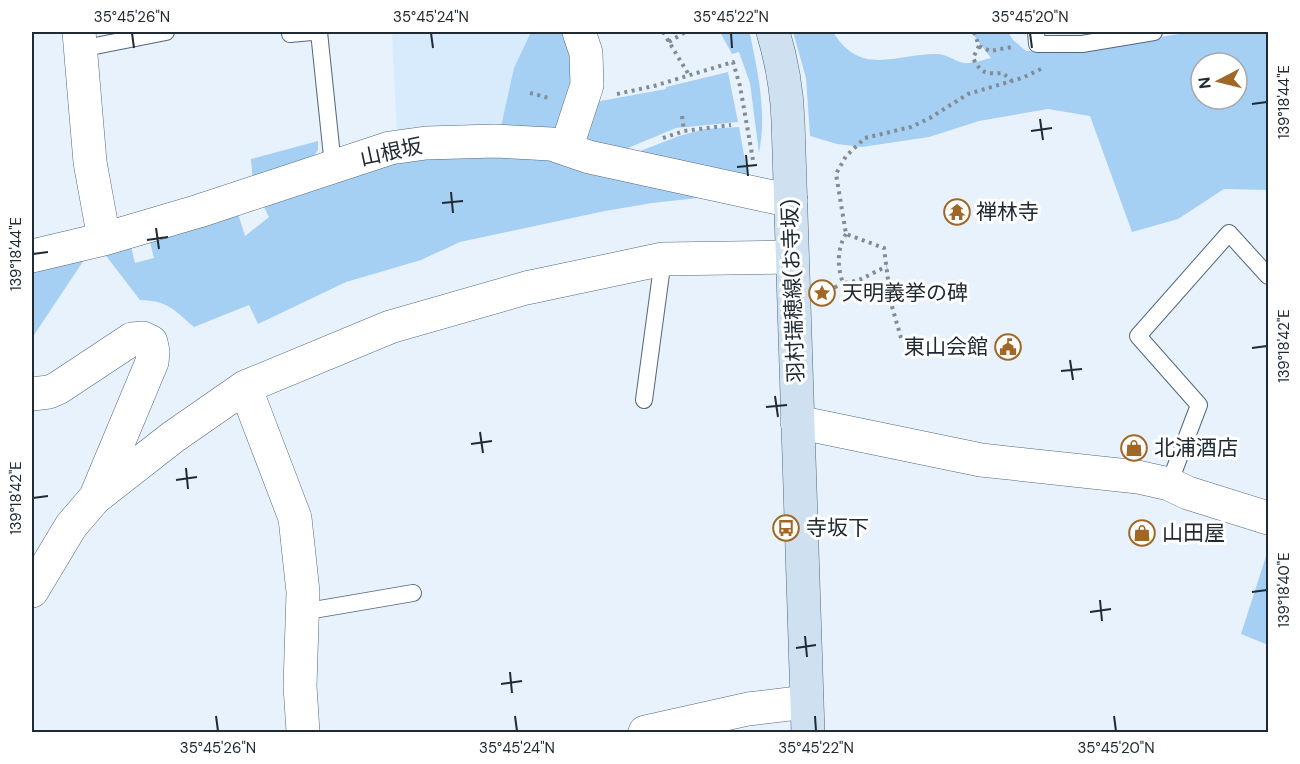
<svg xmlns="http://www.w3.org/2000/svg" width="1300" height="764" font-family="'DM Sans','Noto Sans JP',sans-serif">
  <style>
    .built { fill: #d8ebfc }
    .green { fill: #a6cff4; fill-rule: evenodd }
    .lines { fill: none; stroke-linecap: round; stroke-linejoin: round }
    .lane-casing { stroke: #52687c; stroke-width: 18 }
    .street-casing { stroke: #52687c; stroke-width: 34 }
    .secondary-casing { stroke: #52687c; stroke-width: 34 }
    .path { stroke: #828c95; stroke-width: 4; stroke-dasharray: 3 4.5; stroke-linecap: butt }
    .lane { stroke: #fff; stroke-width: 16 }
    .street { stroke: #fff; stroke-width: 33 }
    .secondary { stroke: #cfe1f1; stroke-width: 33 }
    .ticks { fill: none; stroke: #202a32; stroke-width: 2 }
    .labels { text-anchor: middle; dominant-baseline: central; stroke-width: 6; stroke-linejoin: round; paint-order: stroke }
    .street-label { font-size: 21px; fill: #202a32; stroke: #fff }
    .poi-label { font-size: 21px; fill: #202a32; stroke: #fff; text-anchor: start }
    .neatline { fill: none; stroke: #202a32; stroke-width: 2 }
    .ticks-label { font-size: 15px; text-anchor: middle; fill: #202a32 }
  </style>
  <rect width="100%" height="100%" fill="#e8f2fc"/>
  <path class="built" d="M392 32H531L514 68 500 131 397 136Z"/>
  <path class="green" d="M531 32H568L574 84 559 127 553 131H500L514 68Z
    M720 32H749L750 34C758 73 767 113 759 153L750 83 739 52 732 54Z
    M793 32H833C861 77 894 54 937 54 947 54 954 61 964 63 971 64 983 60 991 58L971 32H1008L1013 40 1026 51 1083 49 1192 32H1268V190L1224 189 1178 219 1132 232 1090 116 1048 109 979 121 929 137 862 147 837 144 810 136 806 78ZM1201 63H1237V99H1201Z
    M728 72 738 122 676 128 628 148 587 147 586 135 595 102 666 89V87Z
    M739 127 749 182 630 155 679 136 705 129Z
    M318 141V150L310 162 253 184 251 159Z
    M496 147 772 207 698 198 652 203 605 211 460 242 421 260 346 282 258 324 249 305 194 327C173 309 168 301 140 300L100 248 236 207 245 236 269 217 260 199 399 156ZM149 238 154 258 135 263 130 243Z
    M90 251 32 338V262Z
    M1268 550V645L1241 634Z"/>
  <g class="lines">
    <g class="lane-casing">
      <path id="lane" d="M319 32 333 166
        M1036 32 1037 44H1082L1154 32
        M290 34 312 32
        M80 49 166 32
        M644 400 663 259
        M1169 484 1199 405 1138 336 1229 233 1268 276
        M302 612 413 593"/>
    </g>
    <g class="street-casing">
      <path id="street" d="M79 32 90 162 104 239
        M566 149 587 85 586 53 579 32
        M32 256 104 239 199 211 390 148 426 143 495 141 551 144 589 157 791 201
        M245 387 295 518 303 592 300 686 303 732
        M32 394 49 392 58 388 132 339 143 338 151 342 153 352 152 362 96 496
        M797 422 981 460 1138 477 1169 484 1188 493 1268 518
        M32 591 71 526 95 498 173 437 245 387 390 327 526 288 663 259 792 257
        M645 732 748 709 806 702"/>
    </g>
    <g class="secondary-casing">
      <path id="secondary" d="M773 32C782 62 787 90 788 121L808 732"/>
    </g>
    <path class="path" d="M663 32 689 75
      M974 32 979 46 990 51 1012 47
      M669 42 685 32
      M979 46 973 58C981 74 986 74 1003 73L1012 81
      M530 93 549 98
      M617 94 654 86 733 62 740 86 753 160
      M682 116 684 131
      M663 138 684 131 731 125
      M846 234C837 248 837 267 843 283 866 281 868 273 887 267
      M828 291 843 283
      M901 338 891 303 884 248 846 234 836 174 846 156 865 138 911 127 930 118 968 94 1022 78 1041 69"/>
    <use href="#lane" class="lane"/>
    <use href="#street" class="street"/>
    <use href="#secondary" class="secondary"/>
  </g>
  <path class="ticks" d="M132 33 134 48M431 33 433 48M731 33 732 48M1030 33 1032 48M1252 104 1267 102M1040 119 1043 140M1031 131 1052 128M746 155 748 176M737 167 757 165M451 192 453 213M442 203 463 201M156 228 159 249M147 240 168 237M33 254 48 252M1252 348 1267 346M1070 360 1073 380M1061 371 1082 369M775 396 778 417M766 407 787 405M480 432 483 453M471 444 492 441M186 468 188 489M176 480 197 477M33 498 48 496M1252 592 1267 590M1100 600 1102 621M1090 612 1111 609M805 636 807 657M796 648 816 645M510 672 512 693M501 684 522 681M216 716 218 731M515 716 517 731M815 716 816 731M1114 716 1116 731"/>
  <defs>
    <g id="temple-ring" transform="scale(1.35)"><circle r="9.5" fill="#fff" stroke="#a16726" stroke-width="1.5"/><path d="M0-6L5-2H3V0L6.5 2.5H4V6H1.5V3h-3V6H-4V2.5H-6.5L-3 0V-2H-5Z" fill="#a16726"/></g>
    <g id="sight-ring" transform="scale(1.35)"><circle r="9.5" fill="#fff" stroke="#a16726" stroke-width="1.5"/><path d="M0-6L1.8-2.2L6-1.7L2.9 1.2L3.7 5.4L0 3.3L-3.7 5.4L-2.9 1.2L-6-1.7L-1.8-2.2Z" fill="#a16726"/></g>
    <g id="civic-ring" transform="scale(1.35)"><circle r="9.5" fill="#fff" stroke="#a16726" stroke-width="1.5"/><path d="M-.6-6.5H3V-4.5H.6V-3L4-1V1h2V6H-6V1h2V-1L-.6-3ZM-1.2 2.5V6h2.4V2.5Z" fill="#a16726"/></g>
    <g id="shop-ring" transform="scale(1.35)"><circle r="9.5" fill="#fff" stroke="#a16726" stroke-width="1.5"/><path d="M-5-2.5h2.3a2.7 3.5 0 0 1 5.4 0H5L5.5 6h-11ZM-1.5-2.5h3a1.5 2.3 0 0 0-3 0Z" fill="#a16726"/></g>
    <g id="bus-ring" transform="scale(1.35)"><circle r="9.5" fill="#fff" stroke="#a16726" stroke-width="1.5"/><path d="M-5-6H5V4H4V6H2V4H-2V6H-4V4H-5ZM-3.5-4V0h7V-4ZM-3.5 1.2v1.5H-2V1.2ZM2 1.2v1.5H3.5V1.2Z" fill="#a16726"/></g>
  </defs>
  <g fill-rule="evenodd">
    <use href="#temple-ring" x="957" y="212"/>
    <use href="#sight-ring" x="822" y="293"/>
    <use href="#civic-ring" x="1008" y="347"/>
    <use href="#shop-ring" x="1134" y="448"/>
    <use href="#bus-ring" x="786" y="528"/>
    <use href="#shop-ring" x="1142" y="533"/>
  </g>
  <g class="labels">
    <g class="street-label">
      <text transform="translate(391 152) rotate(-12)">山根坂</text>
      <text transform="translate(793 291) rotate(-92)">羽村瑞穂線(お寺坂)</text>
    </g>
    <g class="poi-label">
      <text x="976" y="212">禅林寺</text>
      <text x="842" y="293">天明義挙の碑</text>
      <text x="988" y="347" text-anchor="end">東山会館</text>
      <text x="1154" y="448">北浦酒店</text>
      <text x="806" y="528">寺坂下</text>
      <text x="1162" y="533">山田屋</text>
    </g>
  </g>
  <rect width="1300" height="764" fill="none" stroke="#ffffff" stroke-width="66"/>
  <g transform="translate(1219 81) rotate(263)"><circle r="28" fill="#ffffff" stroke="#a6aaad" stroke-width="1.5"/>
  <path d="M0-4.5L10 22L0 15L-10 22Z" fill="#a16726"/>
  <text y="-9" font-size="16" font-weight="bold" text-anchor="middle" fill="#202a32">N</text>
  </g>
  <rect x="33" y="33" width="1234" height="698" class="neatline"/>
  <g class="ticks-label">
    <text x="132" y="22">35°45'26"N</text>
    <text x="431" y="22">35°45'24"N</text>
    <text x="731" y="22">35°45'22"N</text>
    <text x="1030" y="22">35°45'20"N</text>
    <text transform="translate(1284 102) rotate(-90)" y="5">139°18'44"E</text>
    <text transform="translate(16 254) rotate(-90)" y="5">139°18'44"E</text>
    <text transform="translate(1284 346) rotate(-90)" y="5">139°18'42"E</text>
    <text transform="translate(16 498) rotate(-90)" y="5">139°18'42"E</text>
    <text transform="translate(1284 590) rotate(-90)" y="5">139°18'40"E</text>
    <text x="218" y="753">35°45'26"N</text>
    <text x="517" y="753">35°45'24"N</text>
    <text x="816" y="753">35°45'22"N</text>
    <text x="1116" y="753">35°45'20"N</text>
  </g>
</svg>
